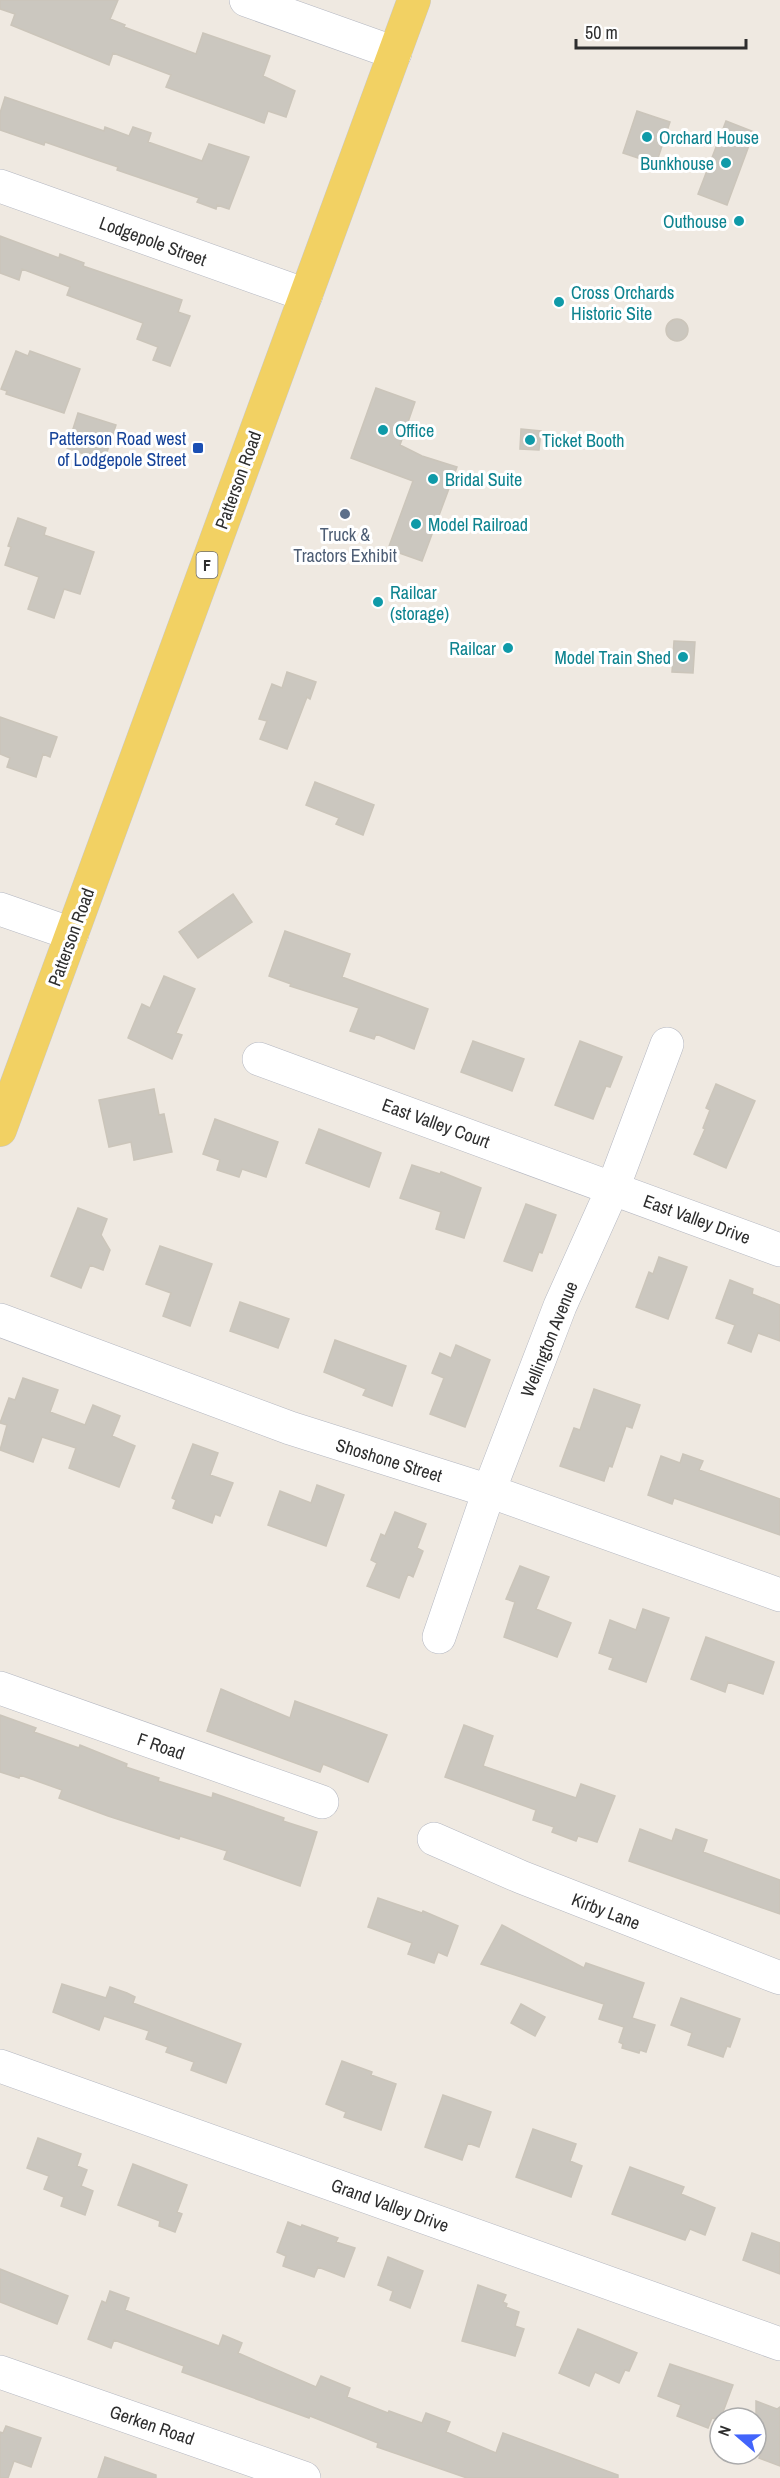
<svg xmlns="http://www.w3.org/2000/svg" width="780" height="2478" font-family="'Archivo Narrow',sans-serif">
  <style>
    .building { fill: #cbc7bf; stroke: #cbc5ba; stroke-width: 1.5 }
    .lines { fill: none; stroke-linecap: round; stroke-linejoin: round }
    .minor-casing { stroke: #b4b7c1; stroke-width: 34 }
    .major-casing { stroke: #c9c9c9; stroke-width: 34 }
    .minor { stroke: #fff; stroke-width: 33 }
    .major { stroke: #f2d163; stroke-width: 33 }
    .culture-dot { fill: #0f9aa8; stroke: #fff; stroke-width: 2 }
    .transit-dot { fill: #1a4fb4; stroke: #fff; stroke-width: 2 }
    .service-dot { fill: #5c6f8a; stroke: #fff; stroke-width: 2 }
    .labels { text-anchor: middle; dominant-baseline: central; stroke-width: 6; stroke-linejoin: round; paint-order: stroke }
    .shield { fill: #fff; stroke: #6d6d6d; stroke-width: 1.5 }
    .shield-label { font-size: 16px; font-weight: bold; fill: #2e2e2e }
    .culture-label { font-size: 18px; fill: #0d838f; stroke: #fff; text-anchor: start }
    .street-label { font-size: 18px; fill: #2e2e2e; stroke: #fff }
    .transit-label { font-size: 18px; fill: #164399; stroke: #fff; text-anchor: end }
    .service-label { font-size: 18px; fill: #4e5e75; stroke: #fff }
  </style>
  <rect width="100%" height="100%" fill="#efe9e1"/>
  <path class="building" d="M0 0H118L110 19 125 25 124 27 196 54 203 33 270 56 263 76 295 91 286 117 268 111 264 123 166 87 171 75 113 53 109 65 11 25 15 14 0 9Z
    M5 97 104 131 105 127 129 136 133 127 151 133 148 142 202 161 209 144 249 157 229 209 217 205 216 209 197 202 199 198 117 170 118 167 94 159 45 142 44 145 0 130V113Z
    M637 111 670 122 656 164 623 153Z
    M726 121 754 132 727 205 698 194Z
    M0 236 59 258 60 254 84 263 83 266 182 300 178 312 190 316 170 366 153 360 158 347 137 339 143 323 67 295 70 287 22 269 19 280 0 273Z
    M666 330a11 11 0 1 1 22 0a11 11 0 1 1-22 0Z
    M16 351 28 356 30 351 80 369 64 413 6 394 7 391 1 389Z
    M376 388 415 402 400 445 422 456 457 467 422 561 388 549 413 481 351 458Z
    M78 413 116 425 104 461 67 448Z
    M521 429 541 431 539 450 520 449Z
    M18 518 46 528 44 535 94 552 80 594 64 589 54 618 28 609 39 577 5 565 11 547 8 546Z
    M674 641 695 642 693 673 672 672Z
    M287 672 316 682 310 699 307 697 287 749 260 739 267 721 259 719 272 684 282 688Z
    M0 717 57 737 50 757 43 754 36 777 7 767 10 758 0 754Z
    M315 782 374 805 363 835 336 824 339 818 306 805Z
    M233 894 252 922 198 958 179 932Z
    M285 931 350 954 342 977 428 1009 414 1049 376 1034 374 1039 350 1031 359 1008 290 986 291 984 269 976Z
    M164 976 195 989 176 1033 182 1035 172 1059 128 1038 142 1004 150 1008Z
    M473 1041 524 1059 512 1091 461 1072Z
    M580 1041 622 1057 610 1087 606 1086 593 1119 555 1105Z
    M716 1084 755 1101 726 1168 694 1154 705 1129 703 1128 710 1110 706 1108Z
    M154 1089 159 1115 164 1114 172 1152 134 1160 131 1142 109 1147 99 1100Z
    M215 1119 278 1142 266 1177 242 1169 239 1177 217 1170 220 1160 203 1154Z
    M319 1129 381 1153 369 1187 306 1163Z
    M412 1165 440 1174 441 1172 481 1188 464 1238 436 1229 441 1212 400 1198Z
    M526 1204 556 1215 542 1253 539 1252 532 1271 504 1261Z
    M78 1208 107 1219 101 1235 110 1250 103 1270 90 1265 81 1288 51 1276Z
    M160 1246 212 1264 190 1326 163 1316 171 1293 146 1284Z
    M659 1257 687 1267 668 1319 636 1307 649 1272 653 1274Z
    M730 1280 753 1289 752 1294 780 1305V1341L758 1333 751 1352 728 1343 735 1325 716 1318Z
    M240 1302 289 1319 278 1348 230 1331Z
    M335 1340 406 1366 392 1406 363 1395 366 1389 324 1372Z
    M456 1345 490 1360 465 1427 430 1414 444 1378 432 1373 440 1353 451 1358Z
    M23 1378 58 1390 50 1412 85 1425 93 1405 120 1416 112 1436 135 1446 119 1487 69 1468 76 1448 42 1437 33 1462 0 1450 7 1425 0 1423 9 1398 15 1400Z
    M594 1389 640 1405 632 1428 626 1426 612 1467 609 1466 604 1481 560 1466 574 1428 580 1430Z
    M193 1444 218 1453 210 1475 233 1483 220 1516 215 1514 212 1523 173 1508 176 1500 172 1498Z
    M683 1454 703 1461 699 1470 780 1499V1535L674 1498 672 1504 648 1495 661 1456 680 1463Z
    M317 1485 344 1495 326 1546 268 1525 280 1491 311 1503Z
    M395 1512 426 1524 417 1548 423 1551 413 1577 408 1574 399 1598 367 1586 377 1563 371 1560 381 1534 385 1536Z
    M520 1566 549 1577 536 1609 571 1623 557 1657 504 1637 515 1602 506 1599Z
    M643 1609 669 1618 646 1682 609 1669 613 1658 599 1653 610 1620 636 1630Z
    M706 1637 774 1662 763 1694 728 1682 725 1692 691 1679Z
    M221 1689 290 1718 295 1701 387 1735 368 1782 323 1764 320 1772 207 1731Z
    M0 1715 36 1728 34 1732 79 1748 80 1745 127 1764 126 1767 159 1778 158 1781 212 1798 213 1793 284 1818 283 1821 317 1832 300 1886 224 1859 227 1851 180 1836 179 1839 108 1816 59 1798 62 1790 20 1775 19 1778 0 1772Z
    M464 1725 493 1736 483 1766 576 1798 581 1784 615 1796 597 1842 578 1836 576 1841 552 1832 554 1827 533 1820 536 1810 445 1777Z
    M640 1829 672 1841 676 1829 707 1840 703 1852 780 1880V1914L629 1861Z
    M378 1898 422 1913 423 1911 458 1926 447 1956 438 1952 434 1963 408 1954 412 1943 368 1927Z
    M502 1925 584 1968 586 1963 644 1983 632 2018 655 2025 646 2052 640 2050 639 2053 622 2048 623 2044 619 2042 624 2027 599 2019 604 2004 481 1964Z
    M62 1984 106 1998 110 1987 127 1993 135 1997 133 2003 241 2044 226 2083 191 2070 194 2062 166 2052 168 2047 146 2039 149 2031 104 2016 99 2030 53 2012Z
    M681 1998 740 2019 730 2047 727 2046 723 2057 688 2045 692 2033 671 2025Z
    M521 2004 545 2017 535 2036 511 2023Z
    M342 2061 372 2072 371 2075 396 2084 381 2130 344 2117 346 2112 326 2104Z
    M443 2095 491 2112 479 2147 468 2143 462 2160 425 2147Z
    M533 2129 576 2144 570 2161 582 2166 571 2197 516 2177Z
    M38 2138 81 2154 77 2166 87 2170 81 2186 93 2191 85 2215 61 2206 64 2197 44 2189 49 2176 27 2168Z
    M133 2164 187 2185 177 2212 182 2214 175 2232 159 2226 160 2221 118 2205Z
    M630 2167 684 2187 681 2194 715 2208 705 2235 690 2229 685 2240 612 2214Z
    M288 2222 301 2227 302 2225 338 2238 336 2242 355 2248 344 2277 318 2267 314 2277 283 2266 286 2256 277 2252Z
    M752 2233 780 2243V2274L743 2260Z
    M388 2257 423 2271 410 2308 390 2300 393 2291 378 2285Z
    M0 2269 68 2296 57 2324 0 2302Z
    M478 2285 506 2295 503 2302 507 2304 506 2307 519 2312 515 2326 524 2329 515 2356 462 2341Z
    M110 2291 129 2298 125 2310 219 2346 223 2335 242 2343 238 2353 316 2387 321 2376 350 2388 347 2397 388 2413 389 2411 422 2423 426 2413 450 2422 446 2432 496 2453 503 2433 618 2475V2478H467L377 2447 378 2443 310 2416 309 2418 182 2372 184 2366 114 2340 111 2348 88 2339 102 2301 106 2303Z
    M578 2329 637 2353 629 2371 625 2370 619 2383 595 2372 589 2386 559 2373Z
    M670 2364 733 2385 720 2420 712 2418 708 2428 677 2416 681 2405 658 2396Z
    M756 2401 777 2409 780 2407V2466L759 2458 766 2439 756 2435Z
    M6 2426 41 2438 31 2467 14 2461 8 2478H0V2432L3 2433Z
    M105 2457 156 2475V2478H98Z"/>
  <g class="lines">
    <g class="minor-casing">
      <path id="minor" d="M246 0 395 53
        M0 186 306 295
        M0 909 72 934
        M259 1059 780 1250
        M0 1320 290 1428 489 1491 780 1595
        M439 1637 489 1491 560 1306 613 1188 667 1044
        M0 1688 322 1802
        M434 1839 521 1877 780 1978
        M0 2066 780 2344
        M0 2372 304 2478"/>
    </g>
    <g class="major-casing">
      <path id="major" d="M0 1130 414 0"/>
    </g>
    <use href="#minor" class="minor"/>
    <use href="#major" class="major"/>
  </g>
  <g class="culture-dot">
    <circle cx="647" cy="137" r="6"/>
    <circle cx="726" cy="163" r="6"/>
    <circle cx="739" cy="221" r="6"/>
    <circle cx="559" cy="302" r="6"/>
    <circle cx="383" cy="430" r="6"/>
    <circle cx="530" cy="440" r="6"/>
    <circle cx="433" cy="479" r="6"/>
    <circle cx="416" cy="524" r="6"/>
    <circle cx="378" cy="602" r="6"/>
    <circle cx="508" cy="648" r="6"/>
    <circle cx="683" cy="657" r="6"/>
  </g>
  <rect class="transit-dot" x="192" y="442" width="12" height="12" rx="3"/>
  <circle class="service-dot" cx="345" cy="514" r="6"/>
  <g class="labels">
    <rect class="shield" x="196.5" y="552" width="21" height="26" rx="4.5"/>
    <g class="shield-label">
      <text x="207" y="565">F</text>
    </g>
    <g class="culture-label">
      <text x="659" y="137">Orchard House</text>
      <text x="714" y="163" text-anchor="end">Bunkhouse</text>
      <text x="727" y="221" text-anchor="end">Outhouse</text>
      <text x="571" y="292">Cross Orchards<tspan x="571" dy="21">Historic Site</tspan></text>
      <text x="395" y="430">Office</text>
      <text x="542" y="440">Ticket Booth</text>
      <text x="445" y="479">Bridal Suite</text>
      <text x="428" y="524">Model Railroad</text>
      <text x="390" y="592">Railcar<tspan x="390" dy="21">(storage)</tspan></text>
      <text x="496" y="648" text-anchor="end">Railcar</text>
      <text x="671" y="657" text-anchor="end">Model Train Shed</text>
    </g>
    <g class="street-label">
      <text transform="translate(153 241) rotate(20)">Lodgepole Street</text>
      <text transform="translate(238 480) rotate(-70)">Patterson Road</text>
      <text transform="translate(71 937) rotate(-70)">Patterson Road</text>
      <text transform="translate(436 1123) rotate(20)">East Valley Court</text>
      <text transform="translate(697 1219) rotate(20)">East Valley Drive</text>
      <text transform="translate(549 1339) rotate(-68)">Wellington Avenue</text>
      <text transform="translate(389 1460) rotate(17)">Shoshone Street</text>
      <text transform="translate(161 1746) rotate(19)">F Road</text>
      <text transform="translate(606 1911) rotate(21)">Kirby Lane</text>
      <text transform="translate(390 2205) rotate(20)">Grand Valley Drive</text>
      <text transform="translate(152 2425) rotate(19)">Gerken Road</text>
    </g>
    <g class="transit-label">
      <text x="186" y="438">Patterson Road west<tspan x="186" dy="21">of Lodgepole Street</tspan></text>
    </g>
    <g class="service-label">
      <text x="345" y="534">Truck &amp;<tspan x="345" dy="21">Tractors Exhibit</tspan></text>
    </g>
  </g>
  <g transform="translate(738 2436) rotate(290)"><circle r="28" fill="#ffffff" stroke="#ababab" stroke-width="1.5"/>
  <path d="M0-4.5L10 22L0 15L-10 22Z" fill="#4264fb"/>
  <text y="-9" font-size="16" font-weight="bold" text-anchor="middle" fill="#2e2e2e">N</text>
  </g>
  <path d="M576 39v9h170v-9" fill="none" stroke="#2e2e2e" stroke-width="3"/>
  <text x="585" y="39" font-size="18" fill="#2e2e2e" stroke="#ffffff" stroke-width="4.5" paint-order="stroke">50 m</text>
</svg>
